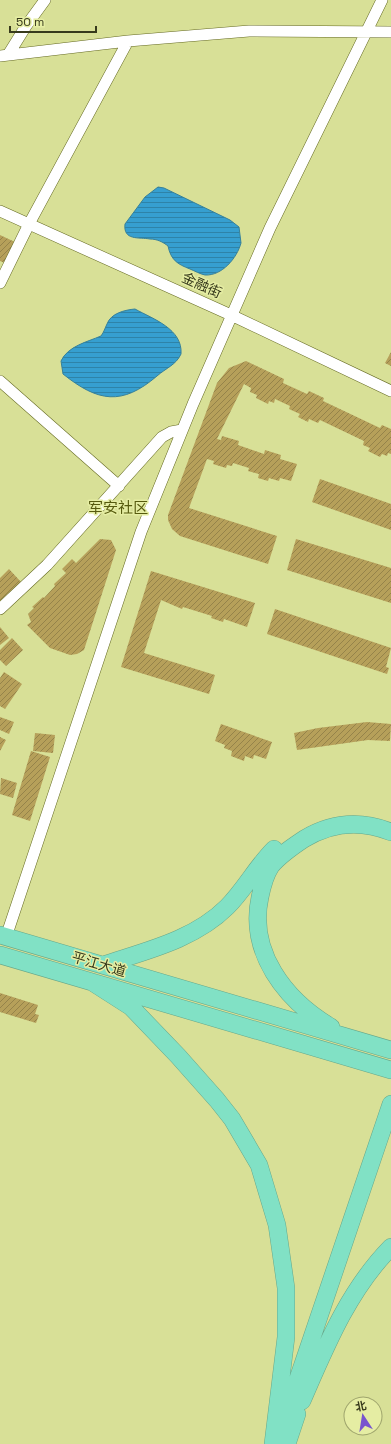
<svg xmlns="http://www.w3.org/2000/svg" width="391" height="1444" font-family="'Space Grotesk','Noto Sans SC',sans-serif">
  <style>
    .water { fill: url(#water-rules); stroke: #36819a }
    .building { fill: url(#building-hatch) }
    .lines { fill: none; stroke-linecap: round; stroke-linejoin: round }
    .minor-casing { stroke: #656a22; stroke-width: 12 }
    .highway-casing { stroke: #67a78a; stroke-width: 18 }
    .minor { stroke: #fff; stroke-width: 11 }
    .highway { stroke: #81e1c5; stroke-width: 17 }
    .labels { text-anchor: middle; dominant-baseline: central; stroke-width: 3; stroke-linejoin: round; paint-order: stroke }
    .street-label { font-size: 14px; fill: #373a1c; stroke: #e5eda3 }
    .neighbourhood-label { font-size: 15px; fill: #565a0e; stroke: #e5eda3 }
  </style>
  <defs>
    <pattern id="water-rules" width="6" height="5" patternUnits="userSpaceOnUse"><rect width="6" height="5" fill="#369fd0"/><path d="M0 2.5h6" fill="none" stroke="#2e83a8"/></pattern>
    <pattern id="building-hatch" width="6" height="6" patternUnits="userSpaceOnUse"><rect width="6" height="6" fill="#b6a05a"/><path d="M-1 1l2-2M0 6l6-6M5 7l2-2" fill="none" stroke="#95834a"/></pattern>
  </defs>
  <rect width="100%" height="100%" fill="#d8e097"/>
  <path class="water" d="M158 187 164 188 230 220 239 227 241 243C237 258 222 276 205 275 200 274 195 271 190 269 177 264 171 260 168 246 163 242 157 239 150 239 139 237 123 241 125 224L145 197Z
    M135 309C153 319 183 329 181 354 176 365 166 368 157 376 122 406 98 402 63 374L61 361C68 346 87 342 101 336 104 332 105 328 107 324 111 313 125 310 135 309Z"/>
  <path class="building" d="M0 235 15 242 5 263 0 261Z
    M391 352V366L385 363Z
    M246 361 284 379 283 383 307 394 309 391 324 398 323 401 380 428 382 425 391 429V454L388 453 387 456 382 454 380 457 368 451 370 448 363 445 364 441 320 420 318 423 309 419 308 422 298 417 300 414 289 409 290 406 275 399 274 403 269 401 268 404 256 398 257 395 250 392 251 388 244 384 217 439 221 440 222 436 239 441 238 445 264 454 265 450 281 455 280 459 297 464 291 481 280 478 279 481 269 478 268 481 258 478 259 474 248 471 249 468 233 463 232 466 227 465 226 468 213 464 214 461 207 459 189 508 277 536 268 564 180 536 172 529 168 520V515L217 383 229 368Z
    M320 479 391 504V530L312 502Z
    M100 539 111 540 116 550 84 650 77 654 70 655 50 648 27 625 31 622 28 614 34 608 32 607 43 597 44 598 55 586 54 584 66 573 62 569 72 559 76 563Z
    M296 539 391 568V603L287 570Z
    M9 569 21 582 0 601V578Z
    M151 571 255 603 247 627 224 619 223 622 211 618 212 616 183 607 182 609 161 600 144 653 215 675 209 694 121 667Z
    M275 609 391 648 386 667 389 668 387 674 267 634Z
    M0 627 9 638 0 645Z
    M12 638 23 650 6 666 0 660V650Z
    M4 672 22 684 5 709 0 706V678Z
    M0 717 14 722 9 734 0 730Z
    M367 722 391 724 390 741 368 740 297 750 294 733 318 728Z
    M221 724 272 742 266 759 254 755 253 759 245 756 244 761 231 756 232 751 224 748 225 745 215 741Z
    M35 733 55 735 53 753 33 751Z
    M0 737 6 740 0 751Z
    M31 751 50 757 30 821 12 815Z
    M1 778 17 783 13 798 0 794Z
    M0 993 38 1005 35 1014 39 1015 36 1023 0 1012Z"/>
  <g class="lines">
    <g class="minor-casing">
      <path id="minor" d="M8 55 26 26 45 0
        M0 56 128 41 249 31 391 32
        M0 211 231 315 391 391
        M0 283 29 224 128 41
        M0 381 119 486
        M0 609 47 565 162 437 171 432 182 430
        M6 937 141 532 193 404 270 228 382 0"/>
    </g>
    <g class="highway-casing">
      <path id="highway" d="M0 935 391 1050
        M0 955 391 1070
        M103 965C145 951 194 940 227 907 245 889 256 867 274 849
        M92 982 131 1007 178 1056 217 1100 232 1119 259 1165 277 1225 286 1288V1337L273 1444
        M331 1027C285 1000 248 952 260 897 262 887 265 875 271 866 280 855 292 847 304 839 332 822 361 820 391 832
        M302 1401C326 1346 348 1291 391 1247
        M282 1426 391 1104
        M287 1444 297 1414"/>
    </g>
    <use href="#minor" class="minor"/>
    <use href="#highway" class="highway"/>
  </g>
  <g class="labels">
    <g class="street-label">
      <text transform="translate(202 285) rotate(24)">金融街</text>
      <text transform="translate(99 964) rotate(16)">平江大道</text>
    </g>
    <g class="neighbourhood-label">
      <text x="118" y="507">军安社区</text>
    </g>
  </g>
  <g transform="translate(363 1416) rotate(348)"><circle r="19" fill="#e5eda3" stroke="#9fa56d"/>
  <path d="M0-3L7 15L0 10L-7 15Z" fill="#7855ce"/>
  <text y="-6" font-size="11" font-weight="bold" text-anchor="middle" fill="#373a1c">北</text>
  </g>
  <path d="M10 26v6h86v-6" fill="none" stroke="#373a1c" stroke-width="2"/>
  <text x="16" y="26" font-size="12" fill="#373a1c" stroke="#e5eda3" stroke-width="3" paint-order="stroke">50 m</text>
</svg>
